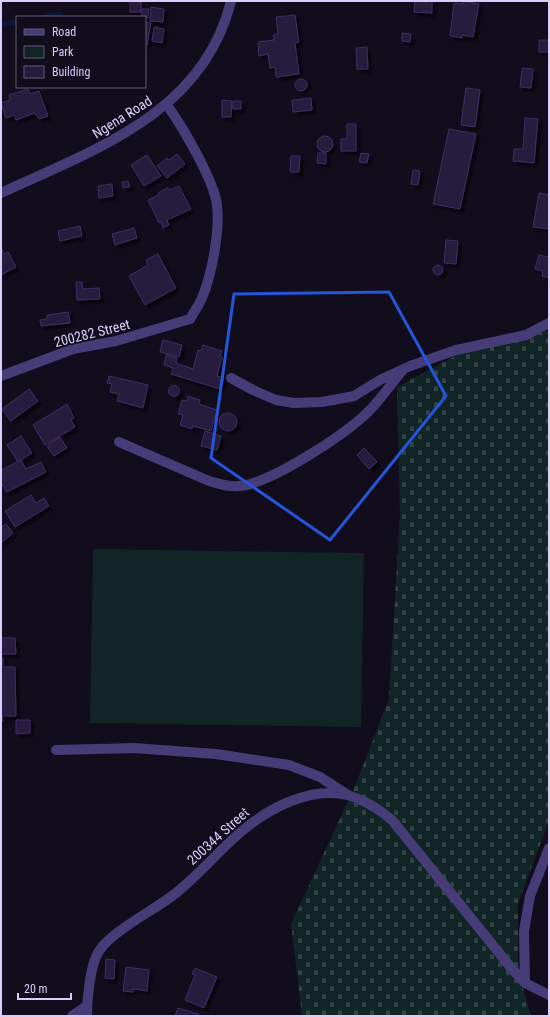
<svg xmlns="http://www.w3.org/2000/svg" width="550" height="1017" font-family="'Roboto Condensed',sans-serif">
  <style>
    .cemetery { fill: url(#cemetery-stones) }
    .green { fill: #112426 }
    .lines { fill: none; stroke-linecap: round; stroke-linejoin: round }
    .stream { stroke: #0c1637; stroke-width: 5.5 }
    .building { fill: #261b3c; stroke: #402e66; filter: url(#shadow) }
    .service { stroke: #453c78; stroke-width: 10 }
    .minor { stroke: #453c78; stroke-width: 10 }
    .marked { fill: none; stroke: #2654da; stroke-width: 3; stroke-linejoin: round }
    .labels { text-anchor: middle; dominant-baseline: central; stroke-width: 3.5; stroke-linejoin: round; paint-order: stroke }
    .street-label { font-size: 14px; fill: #d8cdfb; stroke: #120d1d }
  </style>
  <defs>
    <pattern id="cemetery-stones" width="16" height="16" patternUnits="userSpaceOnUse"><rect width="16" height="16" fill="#112426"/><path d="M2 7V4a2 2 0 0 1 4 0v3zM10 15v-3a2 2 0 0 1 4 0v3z" fill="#334346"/></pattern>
    <filter id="shadow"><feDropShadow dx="3.5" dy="3.5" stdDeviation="1" flood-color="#0009"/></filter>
  </defs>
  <rect width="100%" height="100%" fill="#120d1d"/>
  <path class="cemetery" d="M549 330V821L518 904V960L523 989 531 1016H302L291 924 355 786 389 699 400 514 397 387 459 354Z"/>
  <path class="green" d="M93 549 364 553 361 727 90 723Z"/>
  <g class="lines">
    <path class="stream" d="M43 17 60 14
      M1 24 17 22"/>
  </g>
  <path class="building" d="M130 1 141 2V12H130Z
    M415 1H432V13L414 12Z
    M463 1 479 4 473 37 462 35V38L450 36 454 3 463 4Z
    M151 7 164 9 163 22 150 21Z
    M142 9H149L148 18 142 17Z
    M295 15 299 42 295 43 299 74 276 77 275 67 270 68 268 54 259 56 258 42 274 40 273 35 278 34 276 17Z
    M145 22 151 23 147 45H145Z
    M154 27 164 29 162 43 152 41Z
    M402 33 411 34 410 42 402 41Z
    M539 40H549V52H539Z
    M367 47 368 69H357L356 48Z
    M522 68 533 69 531 88 520 87Z
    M295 85a6 6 0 1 1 12 0a6 6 0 1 1-12 0Z
    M466 88 480 90 475 127 461 125Z
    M28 89 30 94 39 91 48 116 39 119 35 113 16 120 14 115 6 118 1 103 10 100 9 95Z
    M311 98 312 110 293 112 292 100Z
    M222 100 232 101 231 117H222Z
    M233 101H241V109H233Z
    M525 118 538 119 534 163 513 161 514 149H523Z
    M347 124H356V151H341V139H347Z
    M449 129 476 134 460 209 433 204Z
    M317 144a8 8 0 1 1 16 0a8 8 0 1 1-16 0Z
    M318 153H326V164L317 163Z
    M361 153 369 154 367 163 359 162Z
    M177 154 185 164 167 178 157 166 167 158 169 160Z
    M147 155 161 176 144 186 131 165Z
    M291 156H300L299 172H290Z
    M413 170 420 171 418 185 411 184Z
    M128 181 130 187 123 188 122 182Z
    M112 184 113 196 99 198 98 186Z
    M179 186 191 209 167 220 169 225 163 228 161 222 159 223 148 200 159 195 158 193 168 188 169 190Z
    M539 193 549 195V229L533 227Z
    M80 226 82 236 60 241 58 231Z
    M134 228 137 238 115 245 112 234Z
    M446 240 458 241 456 264 444 263Z
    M2 249 4 254 8 252 16 267 1 275Z
    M158 254 176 288 145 305 129 276 148 265 146 260Z
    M549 254V278L542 276 543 271 535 269 539 255 548 257Z
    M433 270a5 5 0 1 1 10 0a5 5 0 1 1-10 0Z
    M76 282H82L83 289 99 288 100 299 77 300Z
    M68 312 70 323 41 326 40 320 47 319V315Z
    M163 340 182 345 179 357 160 352Z
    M203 345 222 351 220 356 222 357 217 376 224 378 220 389 171 374 173 368 164 365 166 355 177 358 176 363 193 369 198 350 201 351Z
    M109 376 148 385 143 408 117 401 119 394 110 392 112 384 107 383Z
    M168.5 391a5.5 5.5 0 1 1 11 0a5.5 5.5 0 1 1-11 0Z
    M29 389 38 401 11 421 2 409Z
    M188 396 200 400 199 404 217 410 211 431 193 426 192 429 180 425 183 415 178 414 182 400 187 401Z
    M67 404 74 418 71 420 75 427 45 445 33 425Z
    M219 422a9 9 0 1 1 18 0a9 9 0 1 1-18 0Z
    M205 431 221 436 217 450 201 446Z
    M21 436 32 453 18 462 7 445Z
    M60 437 67 448 54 456 47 446Z
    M364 448 377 462 369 469 357 455Z
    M21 460 26 469 41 462 46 472 7 492 1 483V470Z
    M31 495 36 503 44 498 49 506 15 527 5 511Z
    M6 524 13 533 1 543V527Z
    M1 638H15L16 654H1Z
    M1 658H3V667H15L16 716H2L3 721H1Z
    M16 720H30V733L16 734Z
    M106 959 115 960 114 979 105 978Z
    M126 967 149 970 147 991 133 989V992L123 991Z
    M195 968 217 977 204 1008 185 1000 195 975 192 974Z
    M178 1008 199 1014 198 1016H175Z"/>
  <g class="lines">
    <path class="service" d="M1 376 73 349 116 341 190 319
      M231 378 253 390 276 400 294 403 322 402 354 396 380 380 410 366 456 350 526 335 549 323
      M119 442 209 481C219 484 229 487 239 486 270 484 346 434 369 411 381 399 391 384 402 371
      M56 750 134 748 216 754 289 765 320 777 348 795
      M72 1016 87 1006"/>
    <path class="minor" d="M167 105C182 126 214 180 217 205 220 231 212 274 202 298 199 305 194 312 190 319
      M1 193C94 150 204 113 231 1
      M525 983 524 931 530 896 549 848
      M87 1016C87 999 90 965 99 951 113 930 155 910 176 893 200 874 219 850 242 831 269 808 311 786 347 795 363 799 380 810 392 820L512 969 525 983 549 995"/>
  </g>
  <path class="marked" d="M389 292 446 396 330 540 211 458 234 294Z"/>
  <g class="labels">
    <g class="street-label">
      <text transform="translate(122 117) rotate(-32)">Ngena Road</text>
      <text transform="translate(92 333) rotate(-14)">200282 Street</text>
      <text transform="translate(218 836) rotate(-42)">200344 Street</text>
    </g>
  </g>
  <rect width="550" height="1017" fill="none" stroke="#d8cdfb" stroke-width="4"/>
  <rect x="16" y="16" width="130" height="72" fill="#120d1d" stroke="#615a76"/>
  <rect x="24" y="29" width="20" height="6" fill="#453c78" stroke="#615a76"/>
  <text x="52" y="36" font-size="12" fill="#d8cdfb">Road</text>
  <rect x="24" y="46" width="20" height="12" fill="#112426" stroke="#615a76"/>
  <text x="52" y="56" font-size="12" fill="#d8cdfb">Park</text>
  <rect x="24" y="66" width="20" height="12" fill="#261b3c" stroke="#615a76"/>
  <text x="52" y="76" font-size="12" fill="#d8cdfb">Building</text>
  <path d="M18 993v6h53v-6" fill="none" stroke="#d8cdfb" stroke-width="2"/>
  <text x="24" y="993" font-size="12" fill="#d8cdfb" stroke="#120d1d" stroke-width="3" paint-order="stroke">20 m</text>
</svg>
